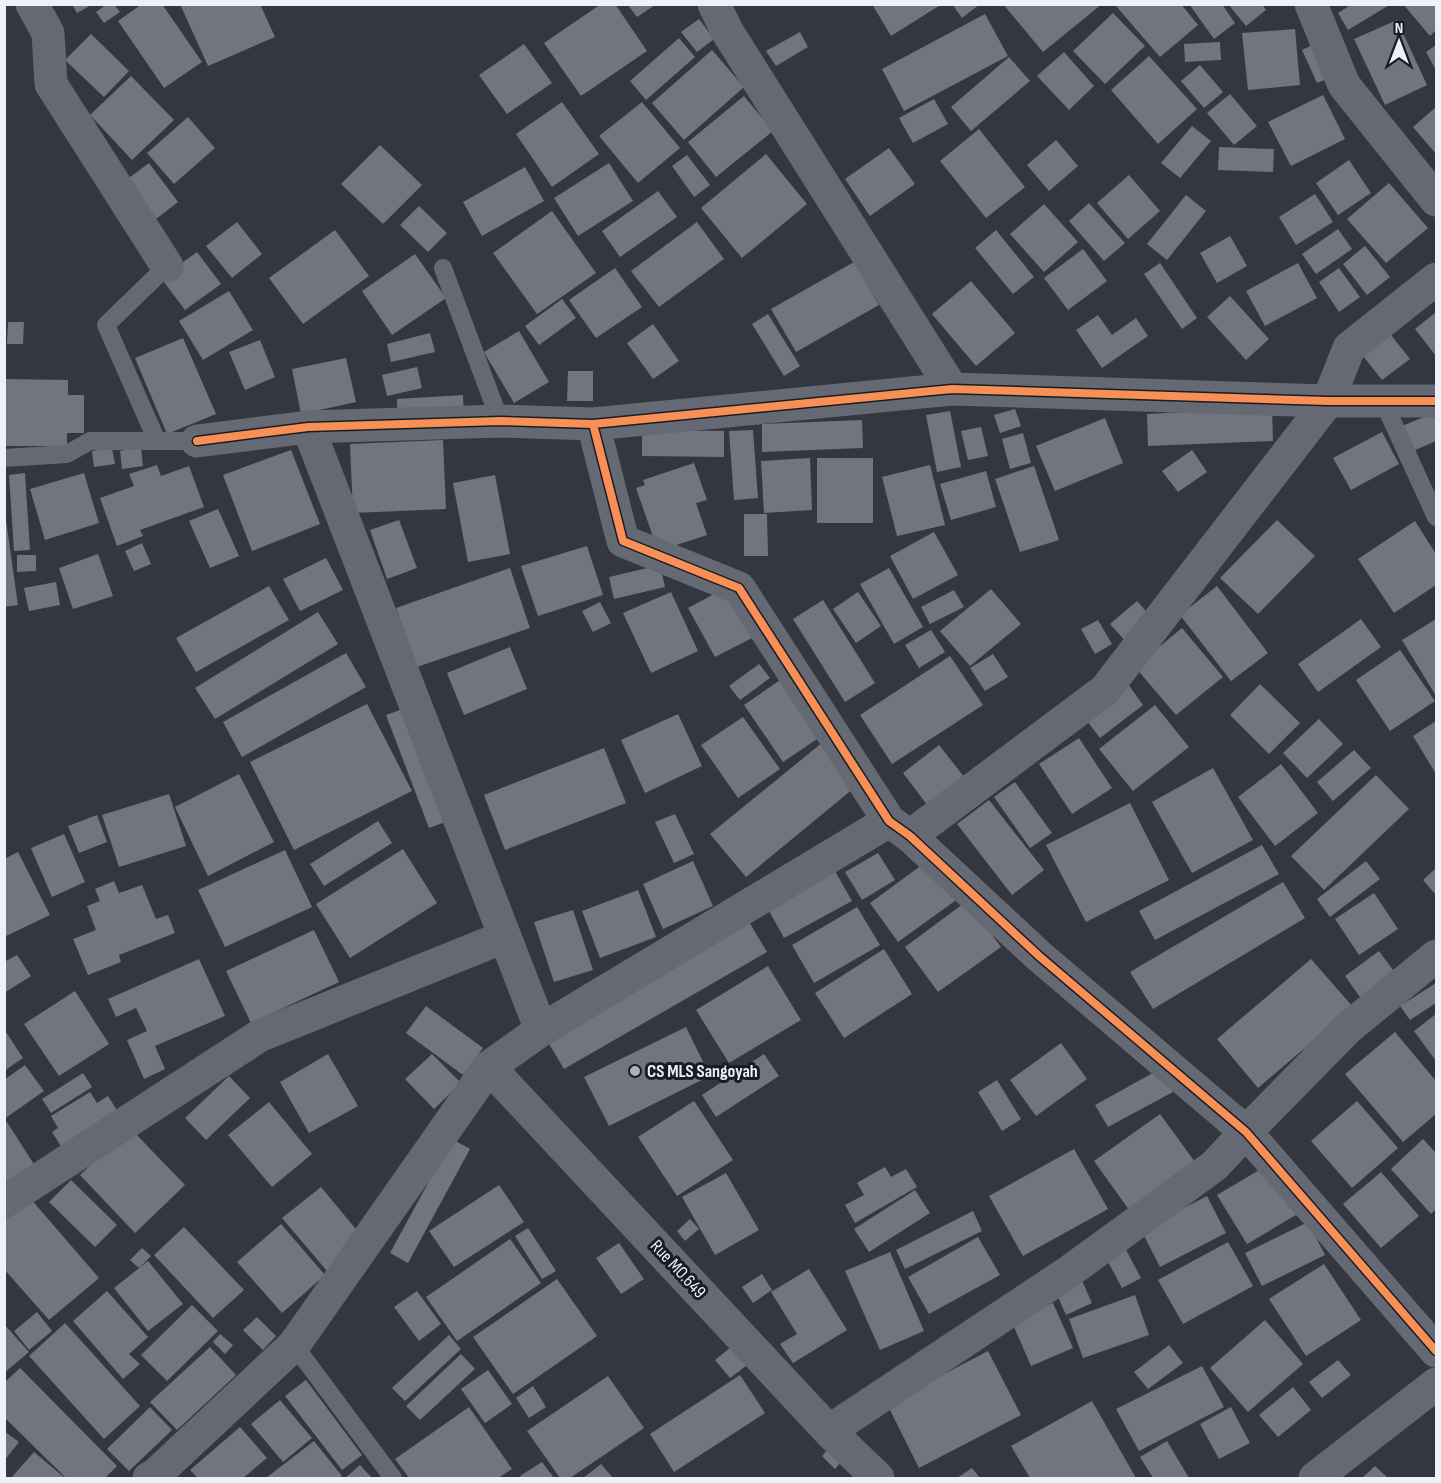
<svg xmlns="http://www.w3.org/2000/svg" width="1441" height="1483" font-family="'Sofia Sans Condensed',sans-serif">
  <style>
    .building { fill: #72757c }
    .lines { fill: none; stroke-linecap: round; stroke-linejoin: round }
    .service { stroke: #656973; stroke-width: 18 }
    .minor { stroke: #656973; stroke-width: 33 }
    .tertiary { stroke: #656973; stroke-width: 33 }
    .cycleway-casing { stroke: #1a1c23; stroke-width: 11 }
    .cycleway { stroke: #f78f57; stroke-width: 8 }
    .poi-dot { fill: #acb0b9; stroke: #1a1c23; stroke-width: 2 }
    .labels { text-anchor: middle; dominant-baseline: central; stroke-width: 6; stroke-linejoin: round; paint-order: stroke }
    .poi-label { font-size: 18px; font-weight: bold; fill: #edf1fa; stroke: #1a1c23; text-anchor: start }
    .street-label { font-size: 18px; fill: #edf1fa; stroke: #1a1c23 }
  </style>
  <rect width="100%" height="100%" fill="#34373f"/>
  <path class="building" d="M72 4H93L77 13Z
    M107 4H114L120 12 104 23 96 12Z
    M142 4H162L202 62 164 88 118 21Z
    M180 4H260L275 37 208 66Z
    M601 4H615L647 51 581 96 544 43Z
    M872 4H942L891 36Z
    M952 4H980L962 18Z
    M1003 4H1102L1043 52Z
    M1119 4H1181L1198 25 1160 57 1116 6Z
    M1189 4H1222L1235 23 1214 39Z
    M1228 4H1262L1266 10 1246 26Z
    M1352 4H1391L1348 30 1338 13Z
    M1403 4H1436V30L1430 36Z
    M628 5H655L637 17Z
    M1113 13 1145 46 1105 84 1073 51Z
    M985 14 1008 56 904 111 882 69Z
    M699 19 714 39 697 52 681 32Z
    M1397 20 1427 85 1385 105 1354 39Z
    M1295 29 1300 85 1248 90 1242 33Z
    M800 32 808 47 776 66 766 51Z
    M91 34 129 71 104 97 65 60Z
    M679 38 695 57 646 100 630 81Z
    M1220 42 1221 60 1185 62 1184 44Z
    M1319 42 1334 76 1317 83 1302 50Z
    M524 44 552 83 507 114 479 75Z
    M1436 45V70L1426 52Z
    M712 50 744 87 684 140 652 103Z
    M1064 52 1094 86 1069 110 1037 76Z
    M1149 56 1197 109 1158 144 1111 90Z
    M1009 57 1030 81 971 131 951 107Z
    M1200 65 1223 92 1204 108 1181 81Z
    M131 76 174 120 132 160 90 115Z
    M1230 94 1257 126 1234 145 1207 113Z
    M1323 95 1345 139 1291 166 1268 122Z
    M744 96 773 131 716 177 688 142Z
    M934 99 948 124 913 143 899 118Z
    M562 102 599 154 552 187 516 134Z
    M642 102 680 148 638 183 599 136Z
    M1436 107V154L1413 127Z
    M188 117 215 148 174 184 147 153Z
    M1192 126 1211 141 1180 178 1161 163Z
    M979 129 1025 187 986 218 940 161Z
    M1056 140 1078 166 1049 191 1027 165Z
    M380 145 422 185 383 224 341 184Z
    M1219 147 1274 149 1273 172 1218 170Z
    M889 148 915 184 870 216 845 179Z
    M766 154 807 204 742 258 701 208Z
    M687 155 710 185 694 197 672 166Z
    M1349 160 1371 193 1338 215 1316 183Z
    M149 163 178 202 156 219 126 180Z
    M609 163 633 201 578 236 554 198Z
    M525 167 544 201 482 236 463 202Z
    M1129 175 1160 211 1128 239 1097 203Z
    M1389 183 1428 228 1386 263 1347 219Z
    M658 191 677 217 620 257 602 231Z
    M1315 194 1333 222 1296 245 1279 217Z
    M1186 195 1206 211 1167 260 1147 244Z
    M1089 203 1125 243 1104 261 1069 221Z
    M1044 204 1078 242 1044 272 1010 234Z
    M419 206 447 233 428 252 400 225Z
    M552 211 596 273 537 314 493 253Z
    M237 222 262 254 232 278 206 246Z
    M697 222 724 259 659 307 631 271Z
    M1338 229 1352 249 1316 274 1302 254Z
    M335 230 369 276 303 324 269 278Z
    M996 230 1034 277 1013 294 975 248Z
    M1230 236 1247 266 1217 283 1200 253Z
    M1365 246 1390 277 1367 295 1343 264Z
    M1083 249 1107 281 1068 310 1044 278Z
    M197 252 221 284 185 310 161 278Z
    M415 254 446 298 392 335 362 291Z
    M854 262 879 305 796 352 771 309Z
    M1160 263 1197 318 1182 329 1144 274Z
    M1298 263 1317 298 1265 326 1246 291Z
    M615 268 642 307 596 338 569 300Z
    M1339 268 1360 297 1339 312 1319 282Z
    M971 281 1015 333 976 366 932 314Z
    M229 291 253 330 203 360 179 321Z
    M1230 296 1269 339 1246 360 1207 317Z
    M562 299 576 318 539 345 525 326Z
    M1436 312V356L1415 329Z
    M768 314 800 366 784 376 752 324Z
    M1098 315 1112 335 1136 318 1148 336 1102 368 1076 330Z
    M8 322H24L23 344H7Z
    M653 324 679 361 653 379 627 343Z
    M519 331 549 382 514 403 484 352Z
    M430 333 435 352 391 362 387 344Z
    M1391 335 1410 359 1382 380 1363 356Z
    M183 338 216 414 167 434 135 358Z
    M260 340 275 377 245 390 229 352Z
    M346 358 356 402 301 414 292 369Z
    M417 367 422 388 387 396 382 375Z
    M568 371H593V401H567Z
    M4 379 68 380V395H84V433H67V446H4Z
    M463 395 464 419 398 422 397 399Z
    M1272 408 1273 441 1148 446 1147 414Z
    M1015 409 1021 426 1000 433 994 415Z
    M950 411 961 467 937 472 926 415Z
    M1436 412V441L1413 451 1402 426Z
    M1105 418 1123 463 1055 491 1036 446Z
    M862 420 863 448 762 452V424Z
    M981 427 988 456 968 460 961 431Z
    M642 430 724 431V457L642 456Z
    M753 430 758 498 734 500 729 431Z
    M1382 432 1399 464 1351 490 1333 458Z
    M1023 433 1031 463 1010 469 1002 439Z
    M443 440 446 509 353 513 350 444Z
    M141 447 143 466 122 469 120 451Z
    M112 448 115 464 94 467 92 451Z
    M291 450 320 524 252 551 223 475Z
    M1192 450 1207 472 1178 492 1162 471Z
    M810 458 812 510 764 513 761 461Z
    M817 458H873V523H817Z
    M694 463 707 500 696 503 707 535 658 551 636 488 645 485 643 480Z
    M157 465 161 476 189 466 204 507 140 530 143 536 117 546 100 498 134 486 129 474Z
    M930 465 945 525 897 536 882 477Z
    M1034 466 1059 540 1020 552 995 479Z
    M986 471 996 507 951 520 940 484Z
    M25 473 30 550 14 551 9 475Z
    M84 473 99 523 45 540 30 489Z
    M495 475 510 554 468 562 453 483Z
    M218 509 239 556 210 568 189 521Z
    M744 514H767L768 556H744Z
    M6 520 18 605 4 607V521Z
    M399 520 417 568 387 579 370 530Z
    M1277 520 1315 556 1258 614 1220 578Z
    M1415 521 1436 554V585L1394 613 1358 559Z
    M934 532 958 575 913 599 890 556Z
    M142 543 151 564 134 571 125 551Z
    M587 546 603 595 538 616 521 566Z
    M98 554 113 596 73 609 59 568Z
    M17 555H36V571L17 572Z
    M326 558 343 590 300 611 283 579Z
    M660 565 665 587 614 599 609 577Z
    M510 568 530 628 417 667 396 608Z
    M889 568 923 627 894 644 860 584Z
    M56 582 60 605 29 611 24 588Z
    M269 586 289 620 196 672 176 638Z
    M729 586 756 636 715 657 688 608Z
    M1217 586 1268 653 1231 681 1180 615Z
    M991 589 1021 624 970 666 940 631Z
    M954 590 964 607 930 624 921 607Z
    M671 592 698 651 651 673 623 613Z
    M858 592 881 626 856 643 833 609Z
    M823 600 875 683 845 702 793 619Z
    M1137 601 1155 621 1128 644 1110 624Z
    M600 602 611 623 593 632 582 611Z
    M318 612 338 644 215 719 195 688Z
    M1361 619 1381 647 1318 692 1298 664Z
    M1436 619V696L1402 640Z
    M1098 620 1112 644 1095 654 1081 629Z
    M1182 628 1223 677 1176 715 1135 667Z
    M931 630 945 652 919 668 905 645Z
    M510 647 527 689 464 715 447 673Z
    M1400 650 1435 701 1390 731 1356 680Z
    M346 653 366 687 242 757 223 722Z
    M993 654 1008 677 985 691 970 668Z
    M950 656 983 705 892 764 860 715Z
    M759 664 770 678 740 700 729 686Z
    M786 676 826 733 783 762 744 705Z
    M1128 684 1143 705 1100 738 1084 717Z
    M1260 684 1300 723 1269 754 1230 715Z
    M367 704 412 791 294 850 250 762Z
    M1155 705 1189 747 1133 791 1099 749Z
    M411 706 454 819 429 828 386 715Z
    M678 714 702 766 645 793 621 740Z
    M743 717 780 769 738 798 701 745Z
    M1319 719 1343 744 1307 778 1283 753Z
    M1436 721V774L1413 736Z
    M1079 738 1112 788 1072 814 1039 764Z
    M823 742 859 784 746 877 710 834Z
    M939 745 965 778 928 806 903 773Z
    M604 748 626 803 505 850 484 795Z
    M1354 750 1371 768 1333 801 1317 782Z
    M1281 764 1318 813 1275 846 1238 797Z
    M1213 768 1253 840 1192 873 1152 802Z
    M239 774 274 842 208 876 175 807Z
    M1376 775 1409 809 1324 890 1291 856Z
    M1015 782 1052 833 1030 848 994 797Z
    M169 794 186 846 119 867 102 815Z
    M989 800 1044 870 1012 895 957 824Z
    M1130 803 1169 880 1086 922 1046 845Z
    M675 814 694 854 674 863 655 822Z
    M97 815 107 842 79 853 68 826Z
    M378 821 392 843 324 886 310 864Z
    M64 834 85 882 52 897 31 848Z
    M1262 845 1279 874 1155 940 1139 911Z
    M403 849 437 903 350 958 316 904Z
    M285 850 312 907 225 947 198 890Z
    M18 852 50 915 4 937V859Z
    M878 853 895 880 862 900 845 872Z
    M930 859 959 898 898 942 870 903Z
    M693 861 713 906 663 929 643 884Z
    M1366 861 1380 879 1330 917 1317 899Z
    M1436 868V895L1423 880Z
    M835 871 852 901 784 938 768 909Z
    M114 881 119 893 142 885 156 919 168 915 175 933 119 955 121 962 88 975 73 939 96 930 87 906 100 901 95 889Z
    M1283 882 1305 918 1153 1009 1130 972Z
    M638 890 656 937 600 958 582 911Z
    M1374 893 1398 929 1359 955 1335 919Z
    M967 901 1001 947 938 992 905 947Z
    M857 907 880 945 814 983 792 945Z
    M573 910 593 970 554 982 534 922Z
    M748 920 767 952 564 1069 545 1037Z
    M314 930 339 982 251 1023 226 971Z
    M884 949 912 994 844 1038 815 993Z
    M1379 951 1396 974 1362 1000 1345 976Z
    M17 955 31 976 4 993V962Z
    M199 959 225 1016 155 1046 165 1069 144 1079 127 1040 147 1031 136 1008 116 1017 108 999Z
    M1311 959 1353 1007 1258 1088 1217 1039Z
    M768 966 801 1020 729 1063 696 1010Z
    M1436 983V1003L1410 1020 1400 1006Z
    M75 991 109 1044 59 1076 24 1024Z
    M426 1006 483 1048 463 1075 406 1033Z
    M1436 1014V1061L1414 1031Z
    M686 1027 710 1076 609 1126 584 1077Z
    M4 1029 23 1058 4 1071Z
    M1395 1032 1436 1081V1114L1403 1142 1345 1074Z
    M1061 1043 1087 1079 1036 1116 1010 1080Z
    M328 1054 358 1106 309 1133 280 1082Z
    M432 1054 461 1083 434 1109 405 1079Z
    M764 1054 779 1076 716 1117 702 1095Z
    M25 1065 44 1091 4 1119V1080Z
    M1160 1069 1173 1092 1108 1127 1095 1105Z
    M83 1073 92 1087 51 1113 42 1099Z
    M229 1076 250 1098 206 1140 185 1118Z
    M997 1080 1021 1119 1002 1131 978 1092Z
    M90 1092 97 1103 108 1096 120 1115 64 1151 52 1132 58 1128 51 1116Z
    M694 1101 733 1160 677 1196 638 1137Z
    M1357 1101 1398 1148 1352 1188 1311 1141Z
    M269 1102 312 1154 272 1187 228 1135Z
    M1160 1114 1203 1173 1137 1221 1094 1161Z
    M7 1122 37 1169 4 1190V1124Z
    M130 1128 185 1185 135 1233 80 1175Z
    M452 1139 470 1149 408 1263 390 1253Z
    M1423 1139 1436 1153V1209L1431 1214 1391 1169Z
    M1074 1149 1108 1209 1023 1256 989 1196Z
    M1271 1163 1301 1212 1247 1244 1217 1195Z
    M885 1167 891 1177 906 1169 917 1187 855 1223 845 1205 864 1195 857 1183Z
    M1381 1172 1419 1216 1381 1248 1343 1204Z
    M726 1173 759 1230 715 1255 682 1197Z
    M71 1180 117 1225 95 1247 49 1202Z
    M499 1185 524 1222 454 1267 429 1231Z
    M321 1187 365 1240 327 1271 282 1218Z
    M915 1190 930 1213 869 1252 854 1229Z
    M1207 1196 1226 1233 1160 1267 1141 1230Z
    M30 1198 99 1278 49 1320 4 1269V1220Z
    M973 1211 982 1231 905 1269 896 1250Z
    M690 1219 699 1229 685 1241 677 1231Z
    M1308 1222 1325 1255 1262 1286 1245 1253Z
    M281 1224 325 1275 282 1313 237 1262Z
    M184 1227 244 1290 213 1318 154 1255Z
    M528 1228 556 1271 542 1279 515 1236Z
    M978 1237 1000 1275 929 1314 908 1277Z
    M510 1239 541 1283 457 1341 426 1297Z
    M1228 1242 1253 1286 1183 1324 1158 1280Z
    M619 1243 644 1279 621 1294 596 1258Z
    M142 1248 151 1256 139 1268 130 1260Z
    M1125 1248 1141 1278 1122 1288 1106 1258Z
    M890 1252 924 1331 880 1350 845 1271Z
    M148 1261 183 1304 148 1331 114 1288Z
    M1324 1264 1361 1320 1306 1356 1269 1299Z
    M809 1269 847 1330 793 1363 780 1344 797 1334 771 1292Z
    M762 1274 772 1290 753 1303 742 1287Z
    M1080 1276 1092 1303 1066 1315 1054 1288Z
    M557 1279 597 1336 513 1394 473 1337Z
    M107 1291 148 1337 129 1354 140 1364 123 1379 73 1321Z
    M417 1291 441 1324 419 1341 394 1307Z
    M1135 1295 1149 1335 1083 1358 1069 1319Z
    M1053 1303 1073 1348 1031 1366 1011 1320Z
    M192 1305 218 1331 167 1381 141 1355Z
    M37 1312 52 1331 29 1350 14 1331Z
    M257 1317 276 1336 263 1350 243 1330Z
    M1265 1320 1303 1364 1248 1412 1210 1368Z
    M65 1323 140 1406 104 1439 29 1356Z
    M4 1324 29 1352 4 1373Z
    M220 1334 233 1345 225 1354 213 1342Z
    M449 1335 461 1349 405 1401 392 1388Z
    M736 1343 751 1362 730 1378 715 1360Z
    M1169 1345 1183 1363 1148 1389 1134 1372Z
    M210 1347 236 1375 177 1430 150 1402Z
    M988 1351 1021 1415 919 1468 887 1404Z
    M461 1354 475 1369 420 1420 406 1406Z
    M1338 1360 1351 1375 1322 1398 1309 1382Z
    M1202 1366 1224 1407 1139 1451 1116 1409Z
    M20 1368 117 1466 105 1478H66L4 1417V1383Z
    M488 1370 512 1404 485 1423 461 1389Z
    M740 1375 765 1413 674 1472 650 1434Z
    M608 1376 644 1428 570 1478H560L527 1431Z
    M306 1380 362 1455 342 1470 285 1396Z
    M533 1386 546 1407 529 1418 516 1398Z
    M1293 1387 1311 1410 1278 1437 1259 1415Z
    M280 1400 312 1438 283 1462 251 1424Z
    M1092 1401 1136 1478H1030L1011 1446Z
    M150 1407 172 1430 129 1471 107 1449Z
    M469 1407 512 1469 498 1478H409L395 1459Z
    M1231 1407 1250 1443 1219 1459 1200 1424Z
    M240 1427 267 1458 243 1478H198L190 1470Z
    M4 1431 19 1442 4 1461Z
    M314 1441 342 1476 339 1478H266Z
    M1167 1441 1189 1478H1153L1140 1457Z
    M831 1446 844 1459 835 1469 822 1456Z
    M34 1452 65 1478H11Z
    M542 1462 554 1478H522L520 1476Z
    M601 1464 613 1478H583Z
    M360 1465 372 1478H345Z
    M1375 1466 1388 1478H1362Z
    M972 1468 980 1478H957Z"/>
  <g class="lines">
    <path class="service" d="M443 268 500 421
      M1383 401 1436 517
      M157 441 106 325 167 266
      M4 458 67 454 90 441H197
      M294 1345 393 1478"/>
    <path class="minor" d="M32 4 48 33 51 84 167 266
      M714 4 727 31 952 389
      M1311 4 1344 85 1436 200
      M593 424 623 541 739 588 889 821 910 836 1039 956 1246 1132 1436 1351
      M308 427 541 1030
      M197 441 308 427 500 421 593 424 952 389 1328 401H1436
      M910 836 1105 690 1328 401 1349 348 1436 279
      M4 1202 259 1036 504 937
      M829 1431 1067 1273 1214 1166 1246 1132 1348 1028 1436 956
      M149 1478 155 1475 294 1345 489 1067
      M878 1478 829 1431 489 1067 541 1030 889 821"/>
    <path class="tertiary" d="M1315 1478 1436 1384"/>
    <g class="cycleway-casing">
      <path id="cycleway" d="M593 424 623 541 739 588 889 821 910 836 1039 956 1246 1132 1436 1351
        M197 441 308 427 500 421 593 424 952 389 1328 401H1436"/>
    </g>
    <use href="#cycleway" class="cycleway"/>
  </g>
  <circle class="poi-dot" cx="635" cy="1071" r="6"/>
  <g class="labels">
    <g class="poi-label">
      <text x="647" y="1071">CS MLS Sangoyah</text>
    </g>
    <g class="street-label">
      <text transform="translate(678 1269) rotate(47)">Rue MO.649</text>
    </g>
  </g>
  <rect width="1441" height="1483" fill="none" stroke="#edf1fa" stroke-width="12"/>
  <g transform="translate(1399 42)" stroke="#1a1c23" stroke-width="4.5" paint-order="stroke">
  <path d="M0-4.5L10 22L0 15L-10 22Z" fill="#edf1fa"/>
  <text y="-9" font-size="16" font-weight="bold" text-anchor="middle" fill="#edf1fa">N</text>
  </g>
</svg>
